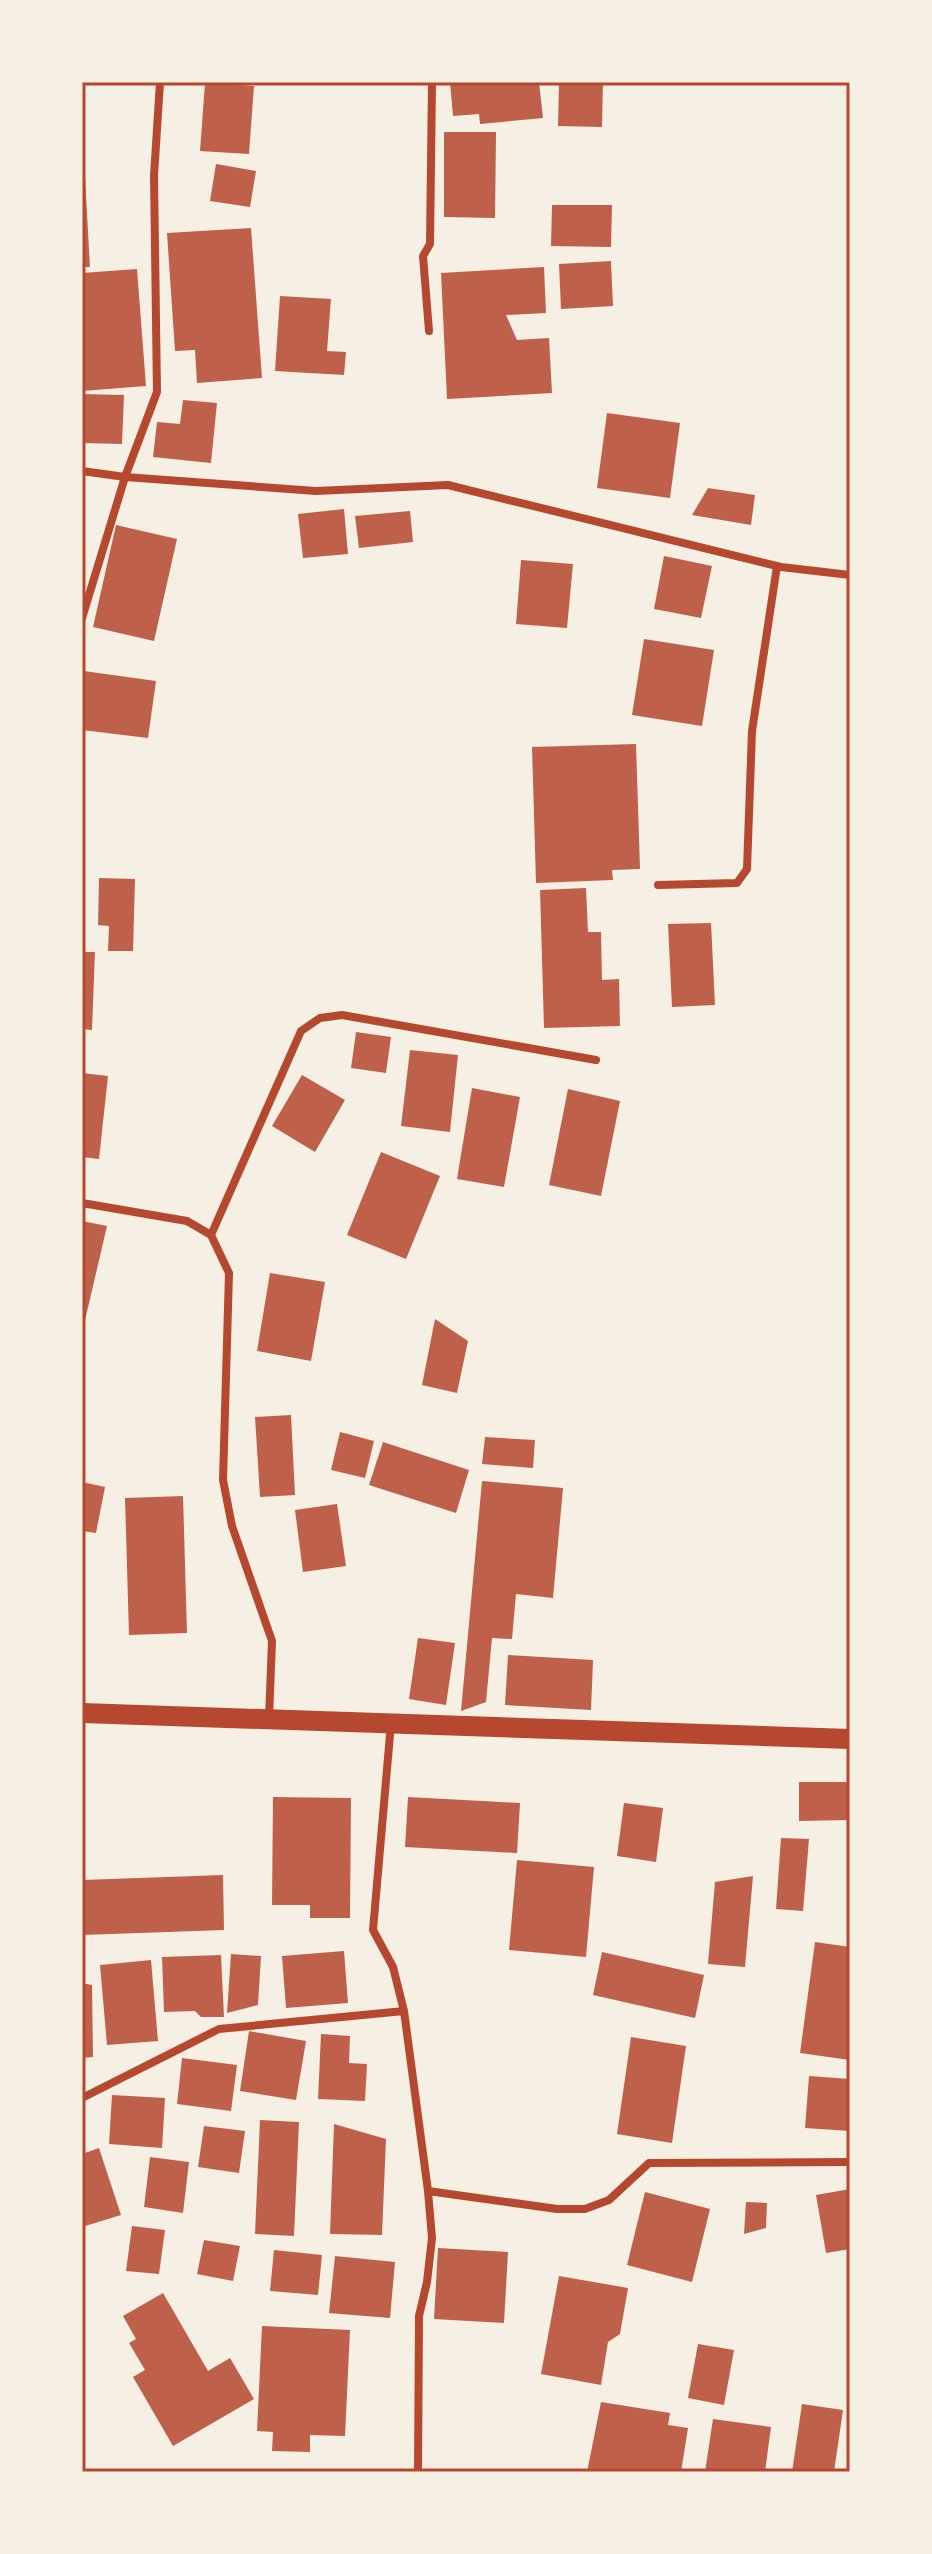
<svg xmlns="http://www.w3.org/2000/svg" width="932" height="2554" font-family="'Zilla Slab',serif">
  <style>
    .building { fill: #bf614a }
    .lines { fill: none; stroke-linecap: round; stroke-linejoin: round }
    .minor { stroke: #b5482f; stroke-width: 8 }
    .primary { stroke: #b5482f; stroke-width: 20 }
    .neatline { fill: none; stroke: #b5482f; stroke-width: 3 }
  </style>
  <rect width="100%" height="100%" fill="#f6efe4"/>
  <path class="building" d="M450 82H539L543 118 480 124 479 114 453 116Z
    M559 82H603L602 127 558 126Z
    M205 83 254 86 249 154 200 151Z
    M444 132H496L495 218 444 217Z
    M82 159H84L90 267H82Z
    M216 164 256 171 250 207 210 201Z
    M552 205H612L611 247 551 246Z
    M251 228 262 378 197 383 195 350 175 351 167 233Z
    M611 261 613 306 561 309 559 264Z
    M544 267 546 313 506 315 517 340 549 338 552 393 447 399 441 273Z
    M137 269 146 386 82 391V273Z
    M280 296 331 299 327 351 346 352 344 375 275 371Z
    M82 394 124 395 122 444 82 443Z
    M183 400 217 403 211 463 153 457 157 422 180 424Z
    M607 413 680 423 670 498 597 488Z
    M708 488 755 495 751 525 692 515Z
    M344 509 348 554 303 558 298 514Z
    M410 511 413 542 359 548 355 516Z
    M116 525 177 539 154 641 93 627Z
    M664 556 712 566 701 618 654 609Z
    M521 560 573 564 567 628 516 624Z
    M644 639 714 650 702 726 632 715Z
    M84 671 156 681 148 738 82 730Z
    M636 744 640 869 612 870 613 880 536 883 532 747Z
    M99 878 135 879 133 951H108L109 926 98 925Z
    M586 888 588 932H601L602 980 619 979 620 1026 544 1028 540 890Z
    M711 923 715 1005 672 1007 668 924Z
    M82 952H95L92 1030 82 1029Z
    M356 1032 391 1037 386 1073 351 1068Z
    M410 1050 458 1055 450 1132 401 1126Z
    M82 1073 108 1076 99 1159 82 1157Z
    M302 1075 345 1100 315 1152 272 1126Z
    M472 1088 520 1097 504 1187 457 1179Z
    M568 1089 620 1101 601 1196 549 1185Z
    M381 1152 440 1176 406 1259 347 1235Z
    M82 1221 107 1226 83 1329H82Z
    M270 1273 325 1282 311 1361 257 1351Z
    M435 1319 468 1341 457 1393 422 1385Z
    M291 1415 295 1495 260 1497 255 1417Z
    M340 1432 374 1441 365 1478 331 1470Z
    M485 1437 535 1440 533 1468 482 1464Z
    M383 1442 469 1470 456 1513 369 1485Z
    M482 1481 563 1488 553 1598 516 1594 512 1639 492 1638 486 1702 461 1711Z
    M82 1482 105 1487 96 1533 82 1531Z
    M183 1496 187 1633 129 1635 125 1498Z
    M337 1504 346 1566 303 1572 295 1510Z
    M418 1638 455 1643 446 1705 409 1699Z
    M508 1655 593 1660 591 1710 505 1705Z
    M799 1782H850V1820L799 1821Z
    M273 1797 351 1798 350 1918H310V1905H272Z
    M408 1797 520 1803 517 1853 405 1847Z
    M624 1803 663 1808 656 1862 617 1856Z
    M781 1838 809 1839 803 1911 776 1909Z
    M517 1860 594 1867 586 1957 509 1950Z
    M223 1875 224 1930 83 1935 82 1880Z
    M753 1876 745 1967 708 1964 715 1882Z
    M815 1942 850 1947V2060L800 2053Z
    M344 1951 348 2003 286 2008 282 1956Z
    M602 1952 704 1975 695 2018 593 1995Z
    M231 1954 261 1956 258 2005 227 2013Z
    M221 1955 224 2017H201L195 2011 164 2012 162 1957Z
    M151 1960 158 2041 107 2045 100 1965Z
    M82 1983 92 1985 93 2057 82 2058Z
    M249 2031 306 2041 296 2100 240 2091Z
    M321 2034 350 2036 349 2063 367 2064 365 2101 318 2099Z
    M631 2037 686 2046 672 2143 617 2134Z
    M182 2058 237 2065 231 2111 177 2104Z
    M809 2076 850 2079V2131L805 2128Z
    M112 2095 165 2098 162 2148 109 2144Z
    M260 2120 299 2122 294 2236 255 2234Z
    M334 2124 386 2139 382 2235 330 2234Z
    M204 2126 245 2131 239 2173 198 2167Z
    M99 2148 121 2215 82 2227V2154Z
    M150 2157 189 2162 183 2213 144 2207Z
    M850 2189V2249L826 2253 816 2195Z
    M645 2192 710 2209 692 2282 627 2265Z
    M746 2202 767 2203 766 2228 744 2234Z
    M132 2226 165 2230 159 2274 126 2271Z
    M204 2240 240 2246 233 2281 197 2274Z
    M438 2248 508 2252 504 2323 434 2319Z
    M274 2250 322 2255 318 2295 270 2291Z
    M335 2256 395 2262 390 2318 329 2313Z
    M559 2276 628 2288 620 2334 608 2342 601 2385 541 2374Z
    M163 2293 208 2371 230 2358 254 2399 173 2446 133 2377 145 2370 129 2343 136 2339 123 2316Z
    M262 2326 350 2330 345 2436 310 2435V2452L272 2451 273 2432 257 2431Z
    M698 2344 734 2350 724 2405 688 2398Z
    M601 2402 670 2413 668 2425 688 2428 681 2472H587Z
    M802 2404 843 2410 834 2472H792Z
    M713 2419 771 2427 765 2472H705Z"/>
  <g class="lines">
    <path class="minor" d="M429 331 423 256 430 244 432 82
      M82 471 125 477 316 491 448 485 781 567 850 575
      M82 618 125 477 157 392 154 176 160 82
      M658 885 737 883 747 869 752 731 777 566
      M82 1203 187 1221 211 1235 229 1273 223 1480 232 1526 272 1641 269 1718
      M211 1235 301 1031 320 1018 342 1015 596 1060
      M391 1723 373 1930 393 1967 404 2011 428 2191 432 2238 427 2282 419 2316 418 2472
      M82 2098 219 2029 404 2011
      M428 2191 557 2209H585L609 2200 649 2163 850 2162"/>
    <path class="primary" d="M82 1713 850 1739"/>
  </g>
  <rect width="932" height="2554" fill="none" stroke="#f6efe4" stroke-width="168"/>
  <rect x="84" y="84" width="764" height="2386" class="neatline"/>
</svg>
